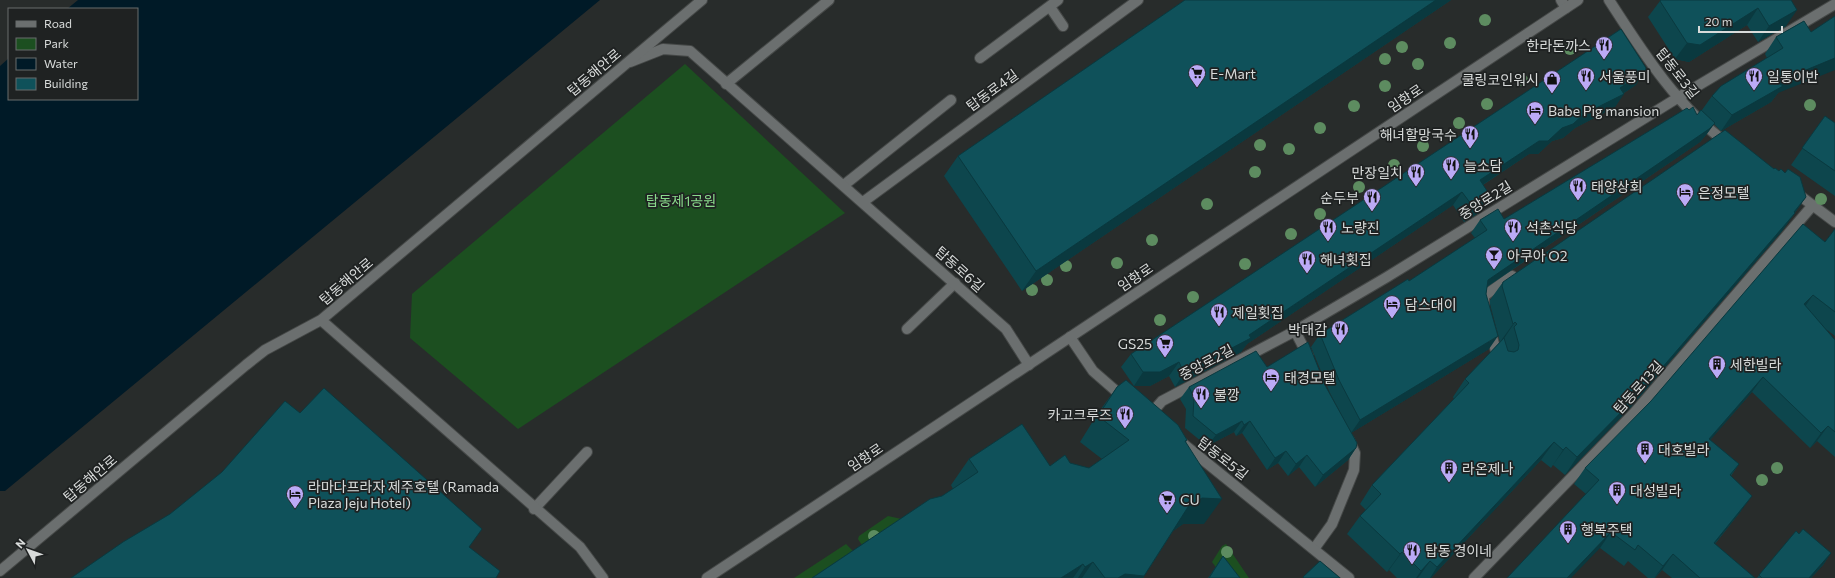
<svg xmlns="http://www.w3.org/2000/svg" width="1835" height="578" font-family="Commissioner,'Noto Sans KR',sans-serif">
  <style>
    .green { fill: #1c4f20 }
    .water { fill: #001a27; fill-rule: evenodd }
    .pier { fill: #282c2b }
    .lines { fill: none; stroke-linecap: round; stroke-linejoin: round }
    .service-casing { stroke: #454847; stroke-width: 12 }
    .minor-casing { stroke: #454847; stroke-width: 12 }
    .tertiary-casing { stroke: #454847; stroke-width: 12 }
    .secondary-casing { stroke: #454847; stroke-width: 12 }
    .service { stroke: #6b6f6f; stroke-width: 10 }
    .minor { stroke: #6b6f6f; stroke-width: 10 }
    .tertiary { stroke: #6b6f6f; stroke-width: 10 }
    .secondary { stroke: #6b6f6f; stroke-width: 10 }
    .tree { fill: #5d8c60 }
    .wall { fill: #0d464d }
    .shaded-wall { fill: #0a393f }
    .building { fill: #0f515a; stroke: #0a393f }
    .labels { text-anchor: middle; dominant-baseline: central; stroke-width: 3.5; stroke-linejoin: round; paint-order: stroke }
    .poi-label { font-size: 14px; fill: #d8dbda; stroke: #1f2222; text-anchor: start }
    .street-label { font-size: 14px; fill: #d8dbda; stroke: #1f2222 }
    .park-label { font-size: 14px; fill: #89da8b; stroke: #1f2222 }
  </style>
  <rect width="100%" height="100%" fill="#282c2b"/>
  <path class="green" d="M685 64 845 213 518 429 410 338 412 294Z
    M888 516 920 523 865 550 858 539 859 536Z
    M846 544 857 555 833 578H794Z
    M1226 544 1228 547 1249 578H1224L1212 562 1222 546Z"/>
  <path class="water" d="M0 0H600L5 491H0ZM9 9H137V99H9Z"/>
  <path class="pier" d="M0 0H78L67 9H9V58L0 66Z"/>
  <g class="lines">
    <g class="service-casing">
      <path id="service" d="M1050 7 1063 26
        M980 58 1058 0
        M726 84 829 0
        M844 185 951 100
        M1484 308V296L1512 276
        M907 329 955 283
        M1490 329 1498 359
        M1295 331 1308 356
        M534 509 587 452
        M1314 549 1332 524 1354 470 1355 453 1349 440"/>
    </g>
    <g class="minor-casing">
      <path id="minor" d="M1561 0 1566 8
        M1609 0C1642 51 1677 107 1727 143
        M630 62 663 49 690 51 1006 329 1029 365
        M1795 192 1835 222
        M863 202 1138 0
        M1070 337 1093 371 1124 398
        M1149 416 1162 401 1295 331 1387 277 1679 97 1835 4
        M1181 442 1349 578
        M1474 578 1635 412 1813 205"/>
    </g>
    <g class="tertiary-casing">
      <path id="tertiary" d="M321 320 580 547 603 578
        M0 571 246 365 265 350 321 320 702 0"/>
    </g>
    <g class="secondary-casing">
      <path id="secondary" d="M707 578 1578 0"/>
    </g>
    <use href="#service" class="service"/>
    <use href="#minor" class="minor"/>
    <use href="#tertiary" class="tertiary"/>
    <use href="#secondary" class="secondary"/>
  </g>
  <g class="tree">
    <circle cx="1485" cy="20" r="6"/>
    <circle cx="1450" cy="43" r="6"/>
    <circle cx="1402" cy="47" r="6"/>
    <circle cx="1570" cy="49" r="6"/>
    <circle cx="1385" cy="59" r="6"/>
    <circle cx="1418" cy="64" r="6"/>
    <circle cx="1522" cy="80" r="6"/>
    <circle cx="1385" cy="86" r="6"/>
    <circle cx="1487" cy="104" r="6"/>
    <circle cx="1810" cy="105" r="6"/>
    <circle cx="1354" cy="106" r="6"/>
    <circle cx="1459" cy="123" r="6"/>
    <circle cx="1320" cy="128" r="6"/>
    <circle cx="1260" cy="145" r="6"/>
    <circle cx="1423" cy="146" r="6"/>
    <circle cx="1289" cy="149" r="6"/>
    <circle cx="1394" cy="165" r="6"/>
    <circle cx="1255" cy="172" r="6"/>
    <circle cx="1359" cy="187" r="6"/>
    <circle cx="1821" cy="199" r="6"/>
    <circle cx="1207" cy="204" r="6"/>
    <circle cx="1320" cy="214" r="6"/>
    <circle cx="1291" cy="234" r="6"/>
    <circle cx="1152" cy="240" r="6"/>
    <circle cx="1117" cy="263" r="6"/>
    <circle cx="1245" cy="264" r="6"/>
    <circle cx="1066" cy="266" r="6"/>
    <circle cx="1047" cy="280" r="6"/>
    <circle cx="1032" cy="290" r="6"/>
    <circle cx="1193" cy="297" r="6"/>
    <circle cx="1160" cy="320" r="6"/>
    <circle cx="1777" cy="468" r="6"/>
    <circle cx="1762" cy="480" r="6"/>
    <circle cx="874" cy="536" r="6"/>
    <circle cx="1227" cy="552" r="6"/>
  </g>
  <path class="wall" d="M1185 0H1451L1022 291 944 176 958 156Z
    M1660 1H1792L1786 26 1758 42 1747 25 1689 62 1675 59 1648 17Z
    M1804 21 1778 93 1771 102 1721 131 1714 124 1706 135 1700 142 1487 287 1486 294 1489 349 1351 433 1330 393 1311 347 1320 334 1409 281 1475 238 1471 233 1480 220 1504 219 1697 115 1702 110 1712 96 1767 58 1765 54 1776 37Z
    M1636 85 1624 93 1615 107 1575 128 1563 138 1552 141 1538 154H1529L1483 185 1482 211 1464 222 1453 205 1247 344 1241 352 1175 387 1169 376 1150 386H1134L1121 367 1131 354Z
    M1825 116 1835 123V196L1791 165Z
    M1806 197 1782 231 1630 408 1565 475 1553 465 1551 468 1541 460 1431 578H1397L1389 570 1387 572 1347 534 1360 516 1366 510 1360 504 1372 485 1454 399 1453 397 1465 379 1500 342 1490 304V300L1503 282Z
    M1835 229V336L1826 329 1835 340V457L1817 441 1810 448 1752 392 1710 440 1739 464 1731 476 1741 511 1715 544 1755 578H1672L1662 570 1655 578H1648L1628 561 1624 566 1600 548 1586 494 1574 484 1585 468 1825 242Z
    M1267 367 1326 387 1356 448 1348 460 1315 487 1299 467 1288 476 1278 463 1267 470 1242 433 1236 436 1234 432 1207 446 1185 428 1186 409 1180 399 1189 387Z
    M1117 387 1187 440 1186 442 1204 524H1183L1173 531 1143 578H812L953 489 951 485 969 459 1050 466 1070 463 1089 468 1102 459 1080 442 1098 413Z
    M1799 534 1831 553 1823 565 1811 578H1757L1759 575Z
    M1223 556 1240 578H1208Z"/>
  <path class="shaded-wall" d="M1436 0H1451L1022 291 1036 271Z
    M1758 8 1747 25 1689 62 1675 59 1687 43Z
    M1797 10 1786 26 1758 42 1769 26Z
    M1835 58V70L1778 93 1771 102 1721 131 1732 115 1777 82Z
    M1645 71 1636 85 1619 96 1624 94 1615 107 1575 128 1563 138 1552 141 1538 154H1529L1470 193 1480 180 1539 141 1584 114Z
    M1715 123 1706 135 1700 142 1479 292 1488 280Z
    M1462 192 1453 205 1247 344 1241 352 1175 387 1184 373 1249 335Z
    M1491 197 1482 211 1464 222 1474 208Z
    M1806 197 1782 231 1630 408 1565 475 1577 457 1794 212Z
    M1813 295 1802 311 1804 304Z
    M1515 322 1503 340 1500 342 1513 324Z
    M1498 336 1489 349 1351 433 1360 420Z
    M1179 362 1169 376 1150 386H1134L1143 372Z
    M1763 377 1752 392 1698 454 1709 439Z
    M1242 421 1234 432 1207 446 1216 435Z
    M1250 421 1242 433 1236 436 1244 425Z
    M1828 426 1817 441 1810 448 1821 433Z
    M1554 442 1541 460 1431 578H1430L1437 567Z
    M1566 447 1553 465 1551 468 1563 450Z
    M1356 448 1348 460 1315 487 1323 475Z
    M1286 451 1278 463 1267 470 1275 458Z
    M1307 455 1299 467 1288 476 1296 464Z
    M1752 496 1741 511 1703 558 1714 543Z
    M1202 498 1222 499 1204 524H1183L1170 533 1188 507Z
    M1611 532 1600 548 1571 578H1567Z
    M1402 552 1389 570 1387 572 1400 554Z
    M1831 553 1823 565 1811 578H1809Z
    M1673 554 1662 570 1654 578 1663 566Z
    M1430 561 1418 578H1416L1421 571Z
    M1093 562 1082 578H1078L1085 567Z
    M1083 564 1073 578H1061Z
    M1125 574 1144 576 1143 578H1118Z"/>
  <path class="building" d="M1185 0H1436L1036 271 958 156Z
    M1661 0H1791L1797 10 1769 26 1758 8 1700 45 1687 43 1660 1Z
    M1835 16V58L1777 82 1783 86 1732 115 1712 96 1721 86 1783 48 1776 37 1804 21 1811 32Z
    M1621 29 1646 68 1645 71 1620 88 1624 94 1584 114 1573 124 1562 128 1548 141H1539L1480 180 1491 197 1474 208 1462 192 1249 335 1251 338 1184 373 1179 362 1160 372H1143L1131 354Z
    M1693 107 1697 115 1701 110 1715 123 1709 129 1488 280 1486 294 1498 336 1360 420 1339 380 1320 334 1408 279 1409 281 1487 230 1480 220 1498 209 1504 219 1687 108 1689 110Z
    M1825 116 1835 123V171L1802 148Z
    M1725 130 1774 169 1775 168 1779 171 1781 169 1785 173 1788 169 1800 177 1806 197 1794 212 1795 213 1643 390 1577 457 1566 447 1563 450 1554 442 1437 567 1430 561 1421 571 1402 552 1400 554 1360 516 1381 494 1372 485 1469 383 1465 379 1504 338 1508 351 1514 352 1518 350 1519 345 1514 327 1517 324 1515 322 1513 324 1502 286 1503 282Z
    M1803 224 1825 242 1835 229V312L1813 295 1804 304 1835 340V432L1828 426 1821 433 1763 377 1709 439 1739 464 1730 475 1752 496 1714 543 1755 578H1700L1673 554 1663 566 1638 545 1635 550 1611 532 1567 578H1507L1599 480 1585 468 1651 401Z
    M1308 342 1326 387 1357 443 1356 448 1323 475 1307 455 1296 464 1286 451 1275 458 1250 421 1244 425 1242 421 1216 435 1193 416 1194 398 1189 387 1256 351 1267 367Z
    M1126 380 1178 425 1187 440 1185 441 1222 499 1202 498 1188 507 1144 576 1125 574 1118 578H1105L1093 562 1085 567 1083 564 1061 578H812L930 499 942 496 978 472 969 459 1022 424 1050 466 1065 455 1070 463 1089 468 1129 440 1098 416 1117 387Z
    M324 388 482 529 469 547 500 571 496 578H71L123 542 170 514 222 472 285 401 300 413Z
    M1803 529 1831 553 1809 578H1762L1759 575 1796 531 1799 534Z
    M1223 556 1240 578H1209Z
    M1320 561 1340 578H1304L1303 577Z"/>
  <defs>
    <g id="restaurant-pin" transform="scale(0.9)"><path d="M0 17L-7.5 6A9.5 9.5 0 1 1 7.5 6Z" fill="#bbaaf6" stroke="#1f2222"/><path d="M-5-6h1v4h1v-4h1v4h1v-4h1v5L-1.5 .5V6h-2V.5L-5-1ZM5-6V6H3V1.5H1.5Q1.5-4 5-6Z" fill="#111"/></g>
    <g id="supermarket-pin" transform="scale(0.9)"><path d="M0 17L-7.5 6A9.5 9.5 0 1 1 7.5 6Z" fill="#bbaaf6" stroke="#1f2222"/><path d="M-6-5.5h2.5l.6 2H6L4.5 2H-2.5L-4.4-4H-6ZM-1.5 3.2a1.3 1.3 0 1 0 .1 0ZM3 3.2a1.3 1.3 0 1 0 .1 0Z" fill="#111"/></g>
    <g id="shop-pin" transform="scale(0.9)"><path d="M0 17L-7.5 6A9.5 9.5 0 1 1 7.5 6Z" fill="#bbaaf6" stroke="#1f2222"/><path d="M-5-2.5h2.3a2.7 3.5 0 0 1 5.4 0H5L5.5 6h-11ZM-1.5-2.5h3a1.5 2.3 0 0 0-3 0Z" fill="#111"/></g>
    <g id="hotel-pin" transform="scale(0.9)"><path d="M0 17L-7.5 6A9.5 9.5 0 1 1 7.5 6Z" fill="#bbaaf6" stroke="#1f2222"/><path d="M-6-4.5h1.5V1H6V5H4.5V3h-9V5H-6ZM-4 0a1.8 1.8 0 1 1 3.6 0ZM.5 0V-2.5h3Q6-2.5 6 0Z" fill="#111"/></g>
    <g id="bar-pin" transform="scale(0.9)"><path d="M0 17L-7.5 6A9.5 9.5 0 1 1 7.5 6Z" fill="#bbaaf6" stroke="#1f2222"/><path d="M-6-5H6L.8 .8V4.5H3.5V6h-7V4.5H-.8V.8Z" fill="#111"/></g>
    <g id="building-pin" transform="scale(0.9)"><path d="M0 17L-7.5 6A9.5 9.5 0 1 1 7.5 6Z" fill="#bbaaf6" stroke="#1f2222"/><path d="M-4-6H4V6H1V3H-1V6H-4ZM-2.5-4.3h1.7v1.8h-1.7ZM.8-4.3h1.7v1.8H.8ZM-2.5-1h1.7V.8h-1.7ZM.8-1h1.7V.8H.8Z" fill="#111"/></g>
  </defs>
  <g fill-rule="evenodd">
    <use href="#restaurant-pin" x="1604" y="45"/>
    <use href="#supermarket-pin" x="1197" y="73"/>
    <use href="#restaurant-pin" x="1586" y="76"/>
    <use href="#restaurant-pin" x="1754" y="76"/>
    <use href="#shop-pin" x="1552" y="79"/>
    <use href="#hotel-pin" x="1535" y="110"/>
    <use href="#restaurant-pin" x="1470" y="134"/>
    <use href="#restaurant-pin" x="1451" y="165"/>
    <use href="#restaurant-pin" x="1416" y="172"/>
    <use href="#restaurant-pin" x="1578" y="186"/>
    <use href="#hotel-pin" x="1685" y="192"/>
    <use href="#restaurant-pin" x="1372" y="197"/>
    <use href="#restaurant-pin" x="1328" y="227"/>
    <use href="#restaurant-pin" x="1513" y="227"/>
    <use href="#bar-pin" x="1494" y="255"/>
    <use href="#restaurant-pin" x="1307" y="259"/>
    <use href="#hotel-pin" x="1392" y="304"/>
    <use href="#restaurant-pin" x="1219" y="312"/>
    <use href="#restaurant-pin" x="1340" y="329"/>
    <use href="#supermarket-pin" x="1165" y="343"/>
    <use href="#building-pin" x="1717" y="364"/>
    <use href="#hotel-pin" x="1271" y="377"/>
    <use href="#restaurant-pin" x="1201" y="394"/>
    <use href="#restaurant-pin" x="1125" y="414"/>
    <use href="#building-pin" x="1645" y="449"/>
    <use href="#building-pin" x="1449" y="468"/>
    <use href="#building-pin" x="1617" y="490"/>
    <use href="#hotel-pin" x="295" y="494"/>
    <use href="#supermarket-pin" x="1167" y="499"/>
    <use href="#building-pin" x="1568" y="529"/>
    <use href="#restaurant-pin" x="1412" y="550"/>
  </g>
  <g class="labels">
    <g class="poi-label">
      <text x="1591" y="45" text-anchor="end">한라돈까스</text>
      <text x="1210" y="73">E-Mart</text>
      <text x="1599" y="76">서울풍미</text>
      <text x="1767" y="76">일통이반</text>
      <text x="1539" y="79" text-anchor="end">쿨링코인워시</text>
      <text x="1548" y="110">Babe Pig mansion</text>
      <text x="1457" y="134" text-anchor="end">해녀할망국수</text>
      <text x="1464" y="165">늘소담</text>
      <text x="1403" y="172" text-anchor="end">만장일치</text>
      <text x="1591" y="186">태양상회</text>
      <text x="1698" y="192">은정모텔</text>
      <text x="1359" y="197" text-anchor="end">순두부</text>
      <text x="1341" y="227">노량진</text>
      <text x="1526" y="227">석촌식당</text>
      <text x="1507" y="255">아쿠아 O2</text>
      <text x="1320" y="259">해녀횟집</text>
      <text x="1405" y="304">담스대이</text>
      <text x="1232" y="312">제일횟집</text>
      <text x="1327" y="329" text-anchor="end">박대감</text>
      <text x="1152" y="343" text-anchor="end">GS25</text>
      <text x="1730" y="364">세한빌라</text>
      <text x="1284" y="377">태경모텔</text>
      <text x="1214" y="394">불깡</text>
      <text x="1112" y="414" text-anchor="end">카고크루즈</text>
      <text x="1658" y="449">대호빌라</text>
      <text x="1462" y="468">라온제나</text>
      <text x="308" y="486">라마다프라자 제주호텔 (Ramada<tspan x="308" dy="16">Plaza Jeju Hotel)</tspan></text>
      <text x="1630" y="490">대성빌라</text>
      <text x="1180" y="499">CU</text>
      <text x="1581" y="529">행복주택</text>
      <text x="1425" y="550">탑동 경이네</text>
    </g>
    <g class="street-label">
      <text transform="translate(594 72) rotate(-40)">탑동해안로</text>
      <text transform="translate(1678 73) rotate(52)">탑동로3길</text>
      <text transform="translate(992 90) rotate(-36)">탑동로4길</text>
      <text transform="translate(1405 98) rotate(-34)">임항로</text>
      <text transform="translate(1485 200) rotate(-32)">중앙로2길</text>
      <text transform="translate(960 269) rotate(42)">탑동로6길</text>
      <text transform="translate(1135 277) rotate(-34)">임항로</text>
      <text transform="translate(346 281) rotate(-40)">탑동해안로</text>
      <text transform="translate(1206 362) rotate(-28)">중앙로2길</text>
      <text transform="translate(1638 387) rotate(-48)">탑동로13길</text>
      <text transform="translate(865 457) rotate(-34)">임항로</text>
      <text transform="translate(1223 458) rotate(38)">탑동로5길</text>
      <text transform="translate(90 478) rotate(-40)">탑동해안로</text>
    </g>
    <g class="park-label">
      <text x="681" y="200">탑동제1공원</text>
    </g>
  </g>
  <rect x="8" y="8" width="130" height="92" fill="#1f2222" stroke="#696c6c"/>
  <rect x="16" y="21" width="20" height="6" fill="#6b6f6f" stroke="#696c6c"/>
  <text x="44" y="28" font-size="12" fill="#d8dbda">Road</text>
  <rect x="16" y="38" width="20" height="12" fill="#1c4f20" stroke="#696c6c"/>
  <text x="44" y="48" font-size="12" fill="#d8dbda">Park</text>
  <rect x="16" y="58" width="20" height="12" fill="#001a27" stroke="#696c6c"/>
  <text x="44" y="68" font-size="12" fill="#d8dbda">Water</text>
  <rect x="16" y="78" width="20" height="12" fill="#0f515a" stroke="#696c6c"/>
  <text x="44" y="88" font-size="12" fill="#d8dbda">Building</text>
  <g transform="translate(28 550) rotate(311)" stroke="#1f2222" stroke-width="3" paint-order="stroke">
  <path d="M0-3L7 15L0 10L-7 15Z" fill="#d8dbda"/>
  <text y="-6" font-size="11" font-weight="bold" text-anchor="middle" fill="#d8dbda">N</text>
  </g>
  <path d="M1699 26v6h83v-6" fill="none" stroke="#d8dbda" stroke-width="2"/>
  <text x="1705" y="26" font-size="12" fill="#d8dbda" stroke="#1f2222" stroke-width="3" paint-order="stroke">20 m</text>
</svg>
